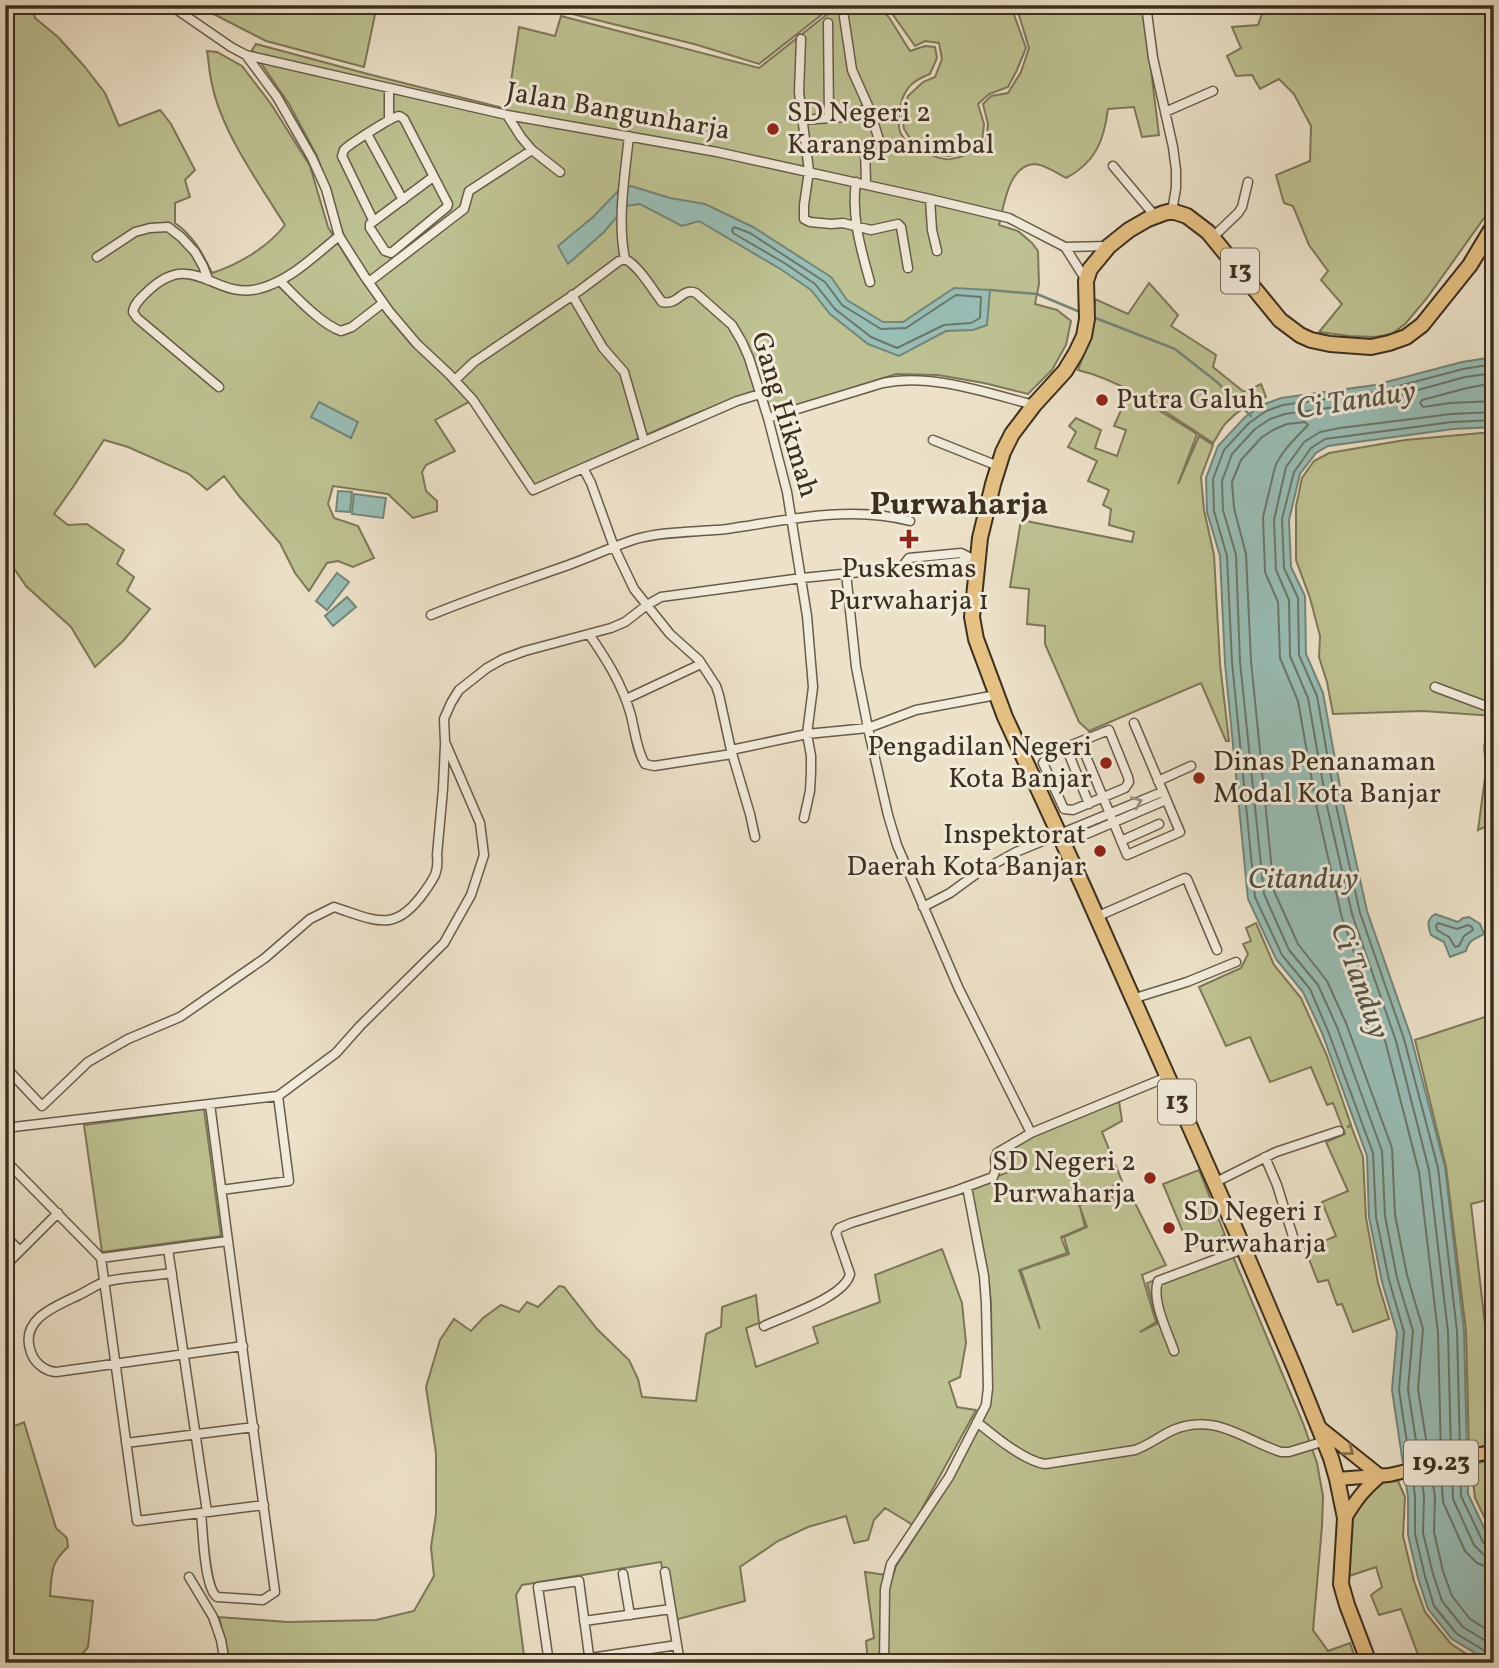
<svg xmlns="http://www.w3.org/2000/svg" width="1499" height="1668" font-family="Vollkorn,serif">
  <style>
    .green { fill: #bec292; stroke: #7d7859; stroke-width: 2; fill-rule: evenodd }
    .water { fill: #99beb6; stroke: #74857a; stroke-width: 2 }
    .lines { fill: none; stroke-linecap: round; stroke-linejoin: round }
    .shore { stroke: #6a766b; stroke-width: 2 }
    .stream { stroke: #74857a; stroke-width: 2.5 }
    .street-casing { stroke: #685c4a; stroke-width: 11 }
    .primary-casing { stroke: #3c2f20; stroke-width: 16 }
    .highway-casing { stroke: #3c2f20; stroke-width: 18 }
    .street { stroke: #f3ecdc; stroke-width: 8 }
    .primary { stroke: #e6c184; stroke-width: 12 }
    .highway { stroke: #e6c184; stroke-width: 14 }
    .oneway { stroke: #988e7e }
    .oneway2 { stroke: #88714d }
    .poi-dot { fill: #8f2418; stroke: #f3ecdc; stroke-width: 2.5 }
    .labels { text-anchor: middle; dominant-baseline: central; stroke-width: 6; stroke-linejoin: round; paint-order: stroke }
    .shield { fill: #f3ecdc; stroke: #736858; stroke-width: 2 }
    .shield-label { font-size: 26px; font-weight: bold; fill: #3c2f20 }
    .street-label { font-size: 28px; fill: #3c2f20; stroke: #f3ecdc }
    .poi-label { font-size: 28px; fill: #3c2f20; stroke: #f3ecdc; text-anchor: start }
    .water-label { font-size: 30px; font-style: italic; fill: #535346; stroke: #f3ecdc }
    .quarter-label { font-size: 32px; font-weight: bold; fill: #3c2f20; stroke: #f3ecdc }
  </style>
  <rect width="100%" height="100%" fill="#ede2c9"/>
  <filter id="stains"><feTurbulence type="fractalNoise" baseFrequency=".00286" numOctaves="4"/><feColorMatrix values="0 0 0 0 .2 0 0 0 0 .09 0 0 0 0 .02 0 0 0 .5 -.17"/></filter>
  <radialGradient id="worn" r=".72"><stop offset=".6" stop-color="#630" stop-opacity="0"/><stop offset="1" stop-color="#630" stop-opacity=".3"/></radialGradient>
  <path class="green" d="M5 5H32L35 18 58 37 84 66 105 93 119 126 160 110 171 124 195 170 185 180 190 197 175 203V223C193 235 203 254 212 273 238 265 268 247 285 225 260 185 221 131 212 84 209 73 209 62 207 51L217 52 242 66 271 104 310 166 328 227 352 266 392 322 410 343 454 382 469 402 435 420 455 451 426 465 422 472 426 491 437 501V511L413 518 388 494 333 486 328 504 334 518 358 526 374 558 353 567 338 561 327 563 309 591 295 573 280 543 239 496 224 476 207 490 189 474 128 447 104 440 73 487 54 514 68 525 87 524 124 550 117 564 134 577 127 591 150 609 123 641 95 667 71 627 26 586 11 564 5 565Z
    M196 5H377L364 67 266 41Z
    M536 5H834L759 64 694 44Z
    M839 5H879L890 19 910 51 925 46 935 47 937 58 930 74C914 80 905 87 901 104 895 132 899 140 925 152 934 156 941 160 951 159 965 157 975 150 986 143L988 124 983 104 991 96 1008 93 1021 72 1029 48 1016 5H1143L1159 135 1142 137 1134 107 1108 109C1104 141 1095 163 1066 178 1057 173 1044 164 1034 164 1008 166 1004 206 999 225L1018 231 1032 243 1038 251 1039 284 1035 304 1057 310 1071 321 1066 345 1052 370 1028 394 984 383 938 375 896 374 770 414 763 390C684 413 610 453 534 486L475 398 415 336 395 313 350 248 341 229 330 191 317 156 289 104 252 50 256 44 368 74 507 109 519 27 555 36 561 16 759 68Z
    M886 5H1013V12L1026 48 1017 70 1008 87 989 94 978 104 984 124 982 142 968 152 949 156 939 155 911 140 904 129 902 116 908 96 923 82 935 77 942 59 939 43 925 41 915 46Z
    M1265 5H1494V204L1427 298 1406 323 1392 334 1375 337 1350 336 1319 332 1342 304 1321 280 1328 271 1309 245 1293 206 1284 203 1276 175 1310 161 1311 126 1294 94 1279 79 1260 89 1252 75 1236 76 1227 56 1241 48 1232 27 1258 25Z
    M1149 283 1178 315 1171 326 1216 355 1213 367 1244 392 1261 384 1266 397C1251 402 1237 411 1226 423 1221 428 1218 436 1213 443 1171 416 1127 382 1078 370 1087 346 1094 324 1095 299L1128 314Z
    M1129 392 1197 434 1178 484 1199 436 1213 445 1201 477 1204 510 1214 555 1220 664 1229 741H1226L1201 683 1089 731 1079 722 1045 644V626L1027 624 1029 589 1010 587 1021 520 1132 542 1134 532 1109 525 1111 509 1103 505 1109 490 1088 481 1097 461 1068 447 1076 432 1069 426 1076 418 1101 430 1095 448 1117 456 1126 430 1114 426Z
    M1481 433H1494V716L1423 711 1333 714 1327 682 1319 657 1320 636 1310 598 1296 560V506L1302 478 1314 461 1329 453 1405 440Z
    M1494 746V823L1478 830 1488 755Z
    M1256 923 1274 965 1301 998 1327 1056 1351 1125 1347 1127 1351 1126 1363 1157 1366 1218 1378 1283 1389 1319 1353 1332 1342 1304 1337 1305 1328 1280 1318 1282 1305 1249 1336 1236 1322 1202 1348 1191 1326 1142 1345 1134 1333 1103 1327 1105 1311 1067 1270 1082 1250 1037 1226 1046 1199 987 1241 968 1248 954 1243 944 1251 941 1246 928Z
    M1494 1014V1198L1471 1204 1486 1333 1494 1330V1444L1469 1450 1466 1331 1446 1167 1415 1040Z
    M1119 1101 1122 1121 1102 1132 1122 1181 1079 1205V1206L1109 1191 1114 1201 1131 1195 1166 1265 1142 1275 1156 1322 1140 1332 1158 1323 1147 1283 1231 1252 1303 1423 1317 1463 1323 1496 1322 1526 1313 1630 1328 1651 1350 1643 1357 1663H868L866 1641 874 1638 865 1572 893 1576 896 1566 953 1478 989 1407 992 1388 991 1303 988 1275 971 1186 1009 1172 1002 1146ZM1080 1207 1087 1227 1064 1237 1069 1254 1021 1270 1040 1329 1019 1270 1067 1253 1061 1237 1085 1227Z
    M204 1109 221 1236 102 1252 84 1125Z
    M1199 1170 1225 1235 1190 1249 1163 1184Z
    M942 1249 962 1303 966 1343 960 1377 949 1382 957 1407 976 1410 913 1525 885 1508 874 1520 868 1540 854 1543 846 1516 808 1527 778 1541 740 1567 745 1601 671 1621 661 1562 522 1585 516 1595 525 1663H230L219 1617 288 1622 376 1620 414 1611 434 1576 431 1547 436 1514V1453L426 1387 440 1340 454 1319 471 1331 483 1318 501 1305 519 1312 527 1302 538 1307 559 1286 564 1287 597 1329 629 1360 638 1379 642 1397 696 1401 706 1334 721 1327 722 1307 756 1295 759 1323 746 1328 756 1367 818 1343 813 1327 880 1302 875 1275Z
    M24 1422 56 1528 67 1538 68 1547C50 1563 52 1573 50 1596L93 1601 88 1647 75 1663H5V1423L10 1428Z
    M1494 1460V1537L1475 1498 1471 1464Z
    M1398 1481 1405 1497 1403 1536 1414 1581 1425 1612 1451 1644 1481 1663H1421L1401 1609 1379 1615 1371 1595 1382 1587 1376 1567 1349 1576V1528L1359 1505 1379 1483Z"/>
  <path class="water" d="M631 186 670 198 705 204 753 227 831 277 847 300 883 322H903L954 288 990 290 987 325 973 330 946 331 899 356 868 344 830 314 811 290 782 270 699 221 682 226 640 204 626 206 604 232 568 264 558 246 593 217 619 190Z
    M1494 357V427L1453 429 1328 446 1316 453 1300 474 1289 520 1291 567 1305 596 1306 654 1323 693 1343 803 1367 911 1411 1037 1445 1167 1464 1331 1468 1494 1489 1538 1494 1544V1661L1487 1660 1452 1639 1428 1609 1418 1578 1408 1535V1497L1392 1390 1397 1333 1382 1282 1369 1217 1367 1156 1322 1033 1303 992 1276 959 1248 899 1225 663 1220 556 1207 512 1206 478 1218 446 1245 417 1262 405 1281 398 1375 385 1462 362Z
    M319 402 358 422 351 438 311 417Z
    M338 491 352 492 350 512 336 511Z
    M354 494 386 498 383 518 352 514Z
    M337 573 349 582 327 610 316 601Z
    M347 597 356 607 333 626 325 616Z
    M1435 914 1458 922 1463 918 1469 917 1480 924 1484 934C1475 939 1468 940 1466 951L1450 957 1444 942 1431 935C1428 926 1426 920 1435 914Z"/>
  <g class="lines">
    <path class="shore" d="M734 227 750 233 825 282 842 305 881 329 906 328 956 295 981 297 980 318 971 323 944 325 897 348 871 337 835 309 815 284 786 264 733 233 732 230Z
      M1494 383 1467 388 1422 400 1420 403 1423 407 1450 403 1494 401
      M1438 923 1457 929 1468 925 1472 927 1473 930 1464 936 1459 946 1455 947 1449 937 1437 930 1436 926Z
      M1460 1451 1457 1331 1438 1168 1404 1039 1360 913 1336 805 1317 696 1299 655 1298 598 1284 568 1282 519 1294 472 1311 448 1325 439 1452 422 1494 420
      M1451 1453 1448 1332 1429 1170 1396 1041 1352 914 1327 806 1308 698 1290 656 1289 600 1276 570 1274 520 1286 467 1304 442 1320 432 1340 428 1451 414 1494 412
      M1429 1458 1418 1389 1423 1329 1407 1275 1395 1215 1392 1148 1346 1023 1327 981 1298 944 1274 891 1251 661 1246 554 1234 508 1232 482 1241 460 1262 437 1275 429 1287 424 1305 422 1308 425C1296 438 1282 450 1275 467L1263 517 1265 572 1278 602 1280 658 1298 701 1317 809 1342 918 1386 1044 1419 1172 1438 1333 1441 1455
      M1419 1460 1408 1389 1413 1331 1397 1278 1385 1216 1382 1151 1337 1027 1318 985 1289 950 1264 894 1240 662 1236 555 1223 510 1222 481 1232 454 1255 429 1270 419 1285 414 1378 401 1465 377 1494 373
      M1410 1462 1399 1390 1404 1332 1389 1280 1376 1217 1373 1153 1328 1031 1310 989 1282 955 1255 897 1232 662 1227 556 1214 511 1213 479 1224 450 1249 423 1266 411 1283 405 1376 392 1463 369 1494 364
      M1460 1467 1461 1496 1483 1542 1488 1547 1494 1548
      M1452 1469 1453 1499 1474 1545 1483 1554 1494 1557
      M1441 1471 1443 1502 1465 1551 1477 1563 1485 1566 1494 1567
      M1431 1473 1435 1496 1434 1532 1443 1571 1452 1596 1470 1619 1494 1634
      M1421 1476 1424 1496 1423 1533 1433 1574 1442 1601 1463 1627 1494 1646
      M1413 1478 1415 1497V1534L1425 1576 1434 1606 1457 1634 1490 1654 1493 1658V1663"/>
    <path class="stream" d="M990 290 1037 294 1080 312
      M1093 317 1175 349 1217 382 1251 416"/>
    <g class="street-casing">
      <path id="street" d="M170 5 231 47 246 55 507 115 717 152 930 199 1009 218 1065 247 1109 246
        M1146 5 1153 58 1173 147 1176 170V188L1172 211
        M844 17 852 70 869 108 879 140 867 143 865 145 866 184
        M828 23 829 118
        M801 39 799 92 809 171 804 205V219L810 222 831 224 843 223 871 230 898 224 901 227 908 268
        M246 55 277 97 312 158 326 189 339 236 365 277 389 311 417 344 449 374 473 400 533 490 583 468 591 483 614 547 634 589 670 634 699 660 716 686 719 695 731 750 750 814 755 837
        M389 88V120
        M1165 112 1213 91
        M507 115 521 137 532 150 560 172
        M802 120 845 117 869 108
        M367 134 403 200
        M1113 166 1155 216
        M856 182C851 217 861 249 870 282
        M930 199 932 230 937 251
        M373 220 342 156C343 154 343 152 344 150 348 145 393 116 399 116 401 116 402 118 404 119L448 204 447 207 391 253 385 251 370 228V224L433 177
        M1213 237 1238 213 1242 207 1248 182
        M1065 247 1086 280
        M97 257 135 232 150 228 168 227 181 237 195 252 203 266 208 279
        M625 259C639 266 652 289 662 302 679 306 681 287 696 293L732 325 742 342 749 358 768 418 787 492 807 616 813 687 807 734 811 756V772L810 791 804 818
        M625 259C617 222 625 173 629 136
        M281 282C295 296 322 325 341 331L352 327 383 303
        M369 282 464 209 469 191 532 150
        M572 295 603 348 624 372 644 441
        M455 380 474 362 579 291 619 261 625 259
        M219 387 137 318 133 312C134 303 142 297 148 291 193 248 214 300 258 289 290 281 314 256 339 236
        M768 418 883 383C931 373 987 393 1034 405
        M933 440 998 466
        M583 468 737 401 760 394
        M902 567 909 558 961 553 969 557
        M846 573 856 667 868 728 888 815 897 845 959 989 1031 1133
        M431 615C477 596 524 581 571 564 593 556 614 546 636 539 661 532 689 532 715 530 726 530 736 527 747 526 800 517 857 507 910 521
        M589 634C606 659 621 682 630 712 635 729 636 749 645 764L654 766 732 754
        M1435 687 1494 709
        M626 699 701 664
        M1109 730 1128 777 1129 782 1125 788 1073 810 1064 809 1043 763 1049 754Z
        M1494 733 1489 745V752L1494 755
        M1080 742 1127 855 1180 832 1134 723
        M1066 747 1089 804
        M731 750 807 734 868 728 916 710 996 695
        M1158 781 1191 766
        M1121 841 1159 824
        M1063 844 1166 800
        M923 907 950 893 976 874 1016 852 1162 792
        M1096 917 1185 878 1187 879 1217 950
        M1132 999 1187 982 1236 962
        M5 1077 10 1072 42 1106 88 1062 128 1039 180 1017 265 958 310 919 334 907C377 921 395 934 425 891 434 878 439 872 437 855L443 789 445 745
        M210 1104 228 1241
        M5 1128 278 1096 336 1053 360 1026 444 943 471 895 484 855 480 823 445 742 444 719 451 703 459 690 487 668 503 659 525 651 611 628 625 622 647 605 661 597 802 578 961 562 967 557
        M1265 1157 1277 1185 1295 1243
        M5 1160 101 1258 137 1521 264 1505
        M1214 1183 1276 1152 1339 1131
        M221 1190 289 1181 278 1096
        M5 1236 20 1251
        M168 1249 207 1512
        M101 1258 228 1241 275 1592 263 1600 217 1597C204 1587 203 1531 201 1513
        M5 1266 58 1213
        M172 1273C151 1276 128 1277 108 1281 98 1283 88 1291 79 1295 57 1306 21 1318 30 1349 33 1362 44 1371 56 1372L243 1346
        M764 1326C785 1316 845 1297 850 1274L836 1233 839 1228 851 1223 955 1191 993 1177 996 1169 995 1159 997 1153 1031 1133 1167 1077
        M1174 1351C1168 1333 1151 1300 1158 1281L1243 1249
        M977 1422C993 1435 1024 1461 1045 1464L1135 1450C1149 1445 1160 1436 1173 1430 1215 1412 1244 1440 1281 1452H1289L1325 1441
        M126 1443 254 1427
        M665 1572 680 1663
        M623 1574 630 1615
        M189 1577 213 1617 221 1640 225 1663
        M584 1621 671 1609
        M590 1658 677 1645
        M549 1663 538 1587 579 1581 590 1663
        M884 1663 885 1589 891 1564 949 1477 986 1405 988 1388 986 1303 984 1276 967 1187"/>
    </g>
    <g class="primary-casing">
      <path id="primary" d="M1319 1427 1379 1475
        M1337 1479 1389 1475 1494 1451
        M1345 1518C1356 1500 1364 1489 1381 1475"/>
    </g>
    <g class="highway-casing">
      <path id="highway" d="M1369 1663 1347 1605 1341 1584 1345 1518 1337 1479 1331 1458 1295 1369 1237 1233 1083 886 1005 717 976 639 972 617 980 538 993 484 1003 452 1012 434 1034 405 1065 371 1076 353 1084 336 1087 319 1086 281 1090 269 1109 246 1129 230 1148 219 1164 213 1172 211 1187 216 1208 232 1280 320 1300 335 1311 340 1330 344 1371 347 1389 343 1406 337 1422 325 1470 265 1494 225"/>
    </g>
    <use href="#street" class="street"/>
    <use href="#primary" class="primary"/>
    <use href="#highway" class="highway"/>
  </g>
  <defs><path id="oneway-chevron" d="M-2-3.5L2.5 0L-2 3.5" fill="none" stroke-width="1.6" stroke-linecap="round" stroke-linejoin="round" transform="scale(1.75)"/></defs>
  <use class="oneway" href="#oneway-chevron" transform="translate(1137 802) rotate(-22)"/>
  <use class="oneway2" href="#oneway-chevron" transform="translate(1349 1451) rotate(38)"/>
  <g class="poi-dot">
    <circle cx="773" cy="129" r="7"/>
    <circle cx="1102" cy="400" r="7"/>
    <path d="M905.5 528.5h7v7h7v7h-7v7h-7v-7h-7v-7h7z"/>
    <circle cx="1106" cy="763" r="7"/>
    <circle cx="1199" cy="778" r="7"/>
    <circle cx="1100" cy="851" r="7"/>
    <circle cx="1150" cy="1178" r="7"/>
    <circle cx="1169" cy="1228" r="7"/>
  </g>
  <g class="labels">
    <g class="shield">
      <rect x="1221" y="248.5" width="38" height="45" rx="5"/>
      <rect x="1158" y="1079.5" width="38" height="45" rx="5"/>
      <rect x="1404" y="1440.5" width="74" height="45" rx="5"/>
    </g>
    <g class="shield-label">
      <text x="1240" y="271">13</text>
      <text x="1177" y="1102">13</text>
      <text x="1441" y="1463">19.23</text>
    </g>
    <g class="street-label">
      <text transform="translate(618 112) rotate(10)">Jalan Bangunharja</text>
      <text transform="translate(784 415) rotate(73)">Gang Hikmah</text>
    </g>
    <g class="poi-label">
      <text x="787" y="113">SD Negeri 2<tspan x="787" dy="32">Karangpanimbal</tspan></text>
      <text x="1116" y="400">Putra Galuh</text>
      <text x="909" y="569" text-anchor="middle">Puskesmas<tspan x="909" dy="32">Purwaharja 1</tspan></text>
      <text x="1092" y="747" text-anchor="end">Pengadilan Negeri<tspan x="1092" dy="32">Kota Banjar</tspan></text>
      <text x="1213" y="762">Dinas Penanaman<tspan x="1213" dy="32">Modal Kota Banjar</tspan></text>
      <text x="1086" y="835" text-anchor="end">Inspektorat<tspan x="1086" dy="32">Daerah Kota Banjar</tspan></text>
      <text x="1136" y="1162" text-anchor="end">SD Negeri 2<tspan x="1136" dy="32">Purwaharja</tspan></text>
      <text x="1183" y="1212">SD Negeri 1<tspan x="1183" dy="32">Purwaharja</tspan></text>
    </g>
    <g class="water-label">
      <text transform="translate(1356 401) rotate(-9)">Ci Tanduy</text>
      <text x="1303" y="880">Citanduy</text>
      <text transform="translate(1359 981) rotate(70)">Ci Tanduy</text>
    </g>
    <g class="quarter-label">
      <text x="959" y="506">Purwaharja</text>
    </g>
  </g>
  <rect width="1499" height="1668" fill="none" stroke="#ede2c9" stroke-width="28"/>
  <rect x="7" y="7" width="1485" height="1654" fill="none" stroke="#3c2f20" stroke-width="3.5"/>
  <rect x="14" y="14" width="1471" height="1640" fill="none" stroke="#3c2f20" stroke-width="2"/>
  <rect width="100%" height="100%" filter="url(#stains)"/>
  <rect width="100%" height="100%" fill="url(#worn)"/>
</svg>
